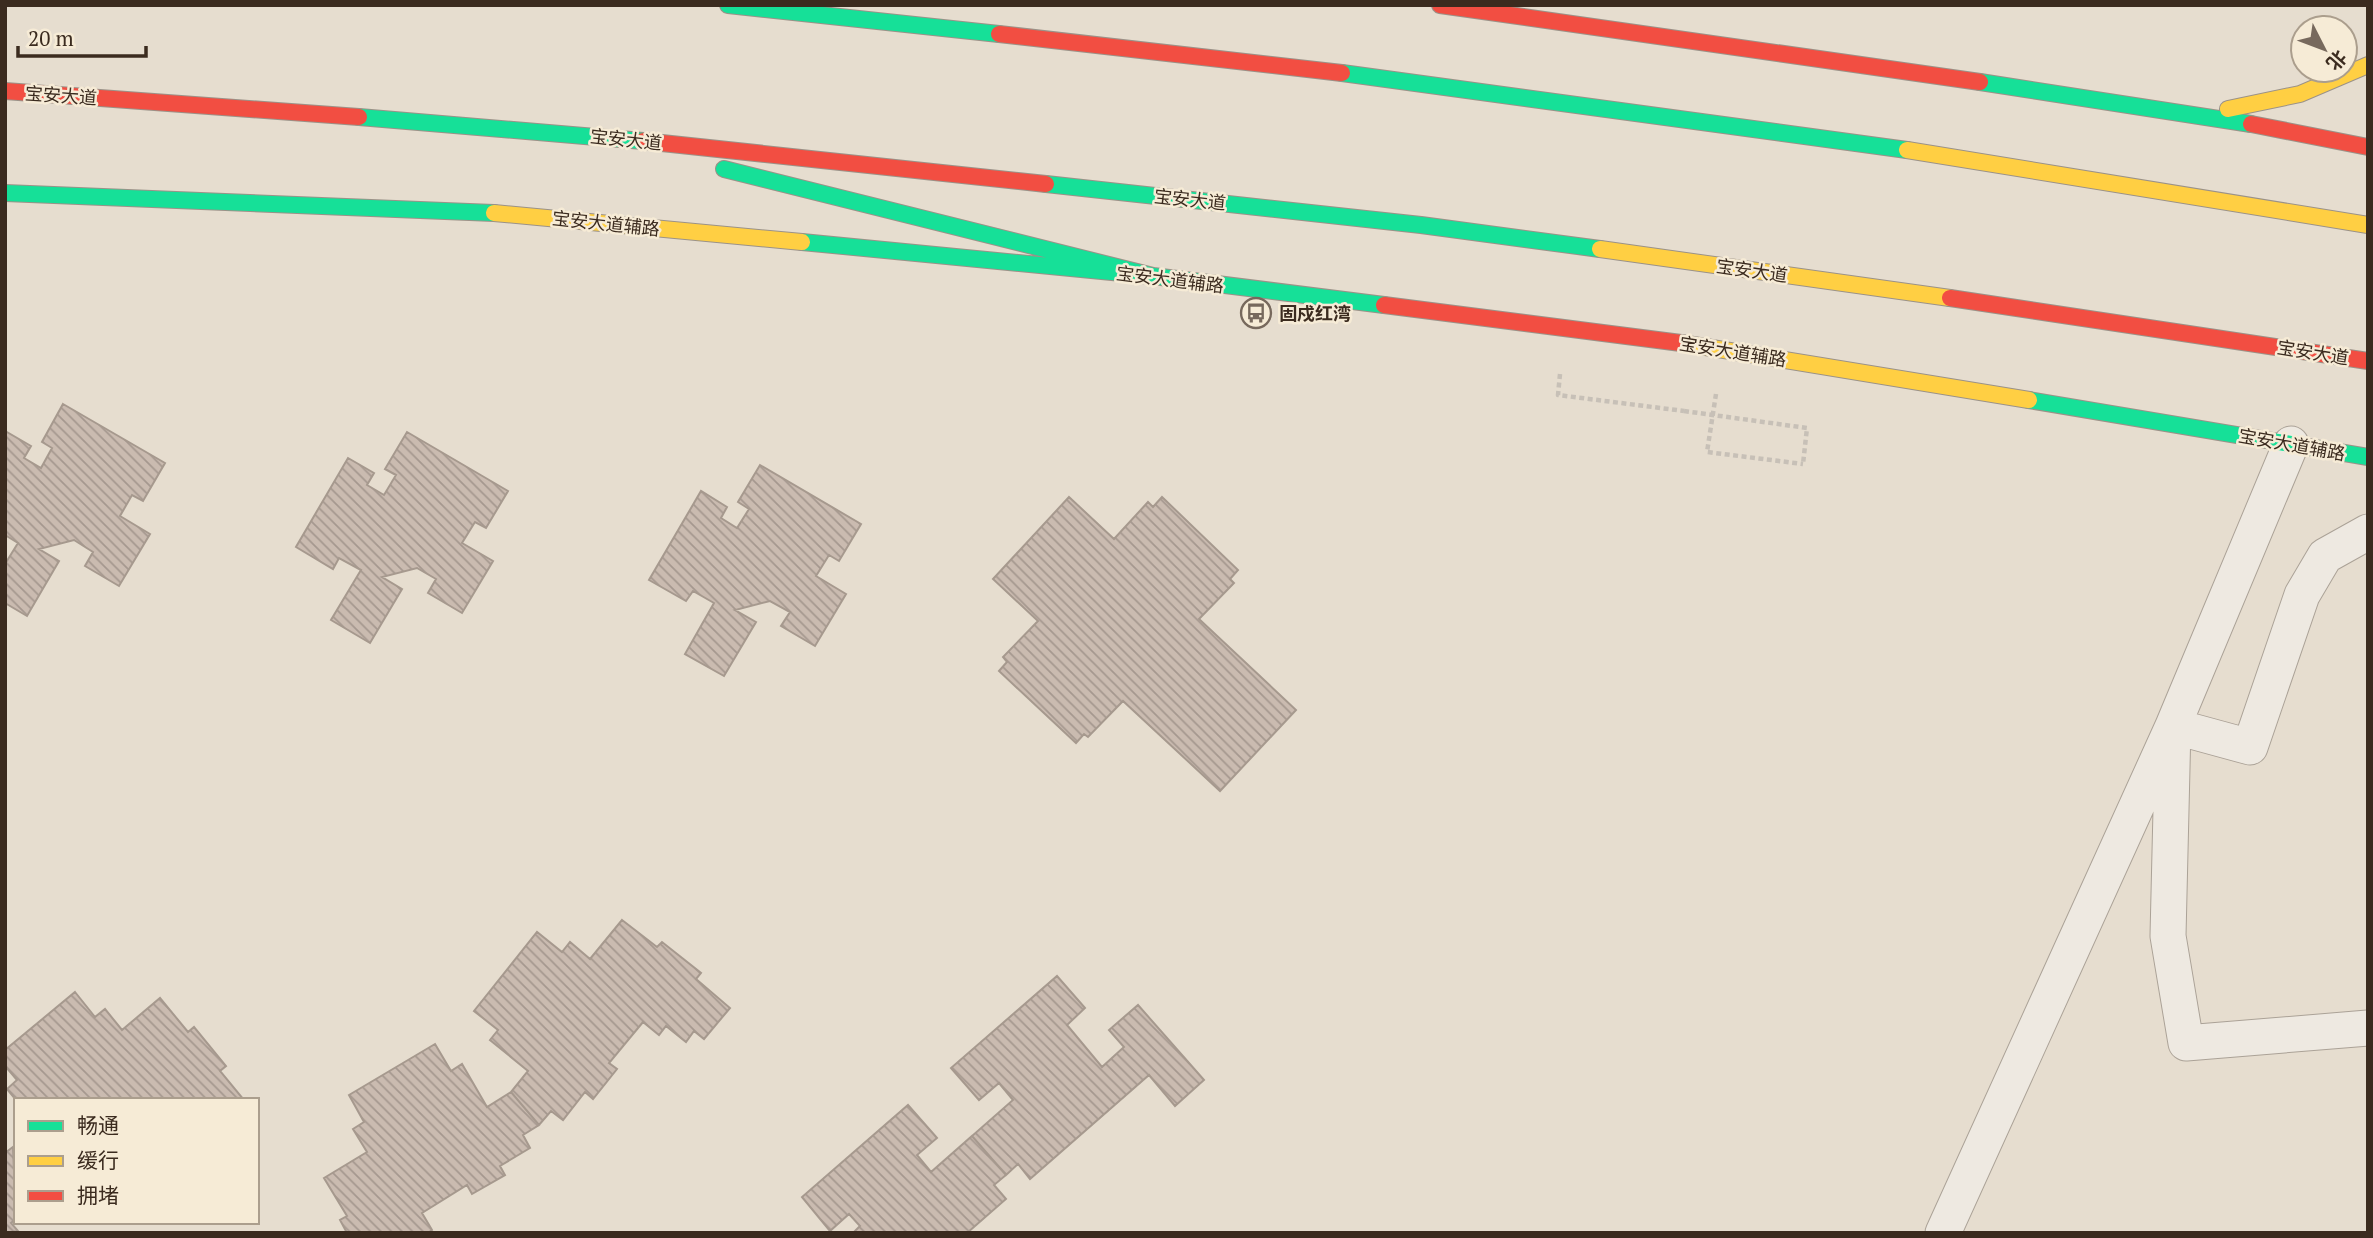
<svg xmlns="http://www.w3.org/2000/svg" width="2373" height="1238" font-family="'PT Serif','Noto Sans SC',serif">
  <style>
    .building { fill: url(#building-back-hatch); stroke: #a6998e; stroke-width: 2 }
    .lines { fill: none; stroke-linecap: round; stroke-linejoin: round }
    .street-casing { stroke: #aba297; stroke-width: 37 }
    .fast-casing { stroke: #9b9288; stroke-width: 18 }
    .slow-casing { stroke: #9b9288; stroke-width: 18 }
    .jam-casing { stroke: #9b9288; stroke-width: 18 }
    .path { stroke: #c7c0b7; stroke-width: 4.5; stroke-dasharray: 5 3.5; stroke-linecap: butt }
    .street { stroke: #eee9e1; stroke-width: 35 }
    .fast { stroke: #16e098; stroke-width: 16 }
    .slow { stroke: #ffcf43; stroke-width: 16 }
    .jam { stroke: #f24e42; stroke-width: 16 }
    .path-bridge { stroke: #c7c0b7; stroke-width: 4.5; stroke-dasharray: 5 3.5; stroke-linecap: butt }
    .labels { text-anchor: middle; dominant-baseline: central; stroke-width: 5; stroke-linejoin: round; paint-order: stroke }
    .street-label { font-size: 18px; fill: #3b2b1f; stroke: #f6ebd6 }
    .poi-label { font-size: 18px; font-weight: bold; fill: #3b2b1f; stroke: #f6ebd6; text-anchor: start }
  </style>
  <defs>
    <pattern id="building-back-hatch" width="6" height="6" patternUnits="userSpaceOnUse" patternTransform="scale(1.75)"><rect width="6" height="6" fill="#cabbb0"/><path d="M-1 5l2 2M0 0l6 6M5-1l2 2" fill="none" stroke="#a5988f"/></pattern>
  </defs>
  <rect width="100%" height="100%" fill="#e6ddcf"/>
  <path class="building" d="M63 404 165 463 143 501 132 495 120 516 150 534 119 586 85 566 93 552 74 540 39 549 59 561 27 616 5 603V564L18 543 5 535V431L31 446 24 458 41 468 52 448 42 442Z
    M407 432 508 491 486 528 475 522 462 543 493 561 462 613 428 593 436 579 417 568 382 577 402 589 370 643 331 620 361 570 339 558 333 569 296 547 348 458 374 473 367 485 384 495 396 475 385 469Z
    M760 465 861 524 839 561 829 555 816 576 846 594 815 646 781 626 790 612 770 601 735 610 756 622 724 676 685 654 714 603 693 591 686 601 649 580 701 491 727 507 721 518 737 528 749 509 738 502Z
    M1069 497 1114 539 1148 502 1153 507 1162 497 1238 570 1230 579 1234 583 1199 619 1296 710 1220 791 1123 701 1088 737 1084 734 1076 743 999 671 1007 662 1003 657 1038 621 993 579Z
    M622 920 657 947 662 942 701 973 696 979 730 1008 704 1039 694 1031 686 1042 666 1026 659 1035 643 1022 609 1063 617 1069 593 1099 585 1092 563 1120 551 1111 539 1125 511 1092 528 1071 490 1040 498 1030 474 1011 537 932 562 952 570 942 590 959Z
    M1057 976 1085 1008 1067 1025 1102 1067 1124 1047 1109 1030 1138 1005 1204 1080 1175 1106 1149 1075 1030 1179 1018 1164 1006 1175 972 1136 1013 1100 999 1083 979 1100 951 1068Z
    M75 992 95 1017 105 1009 122 1030 160 998 188 1032 194 1027 226 1066 220 1071 244 1100H16L7 1089 17 1080 5 1066V1050Z
    M435 1044 451 1071 462 1064 487 1107 511 1092 539 1125 523 1135 530 1148 500 1166 505 1175 472 1194 467 1185 422 1213 432 1230 428 1233H347L340 1220 347 1216 324 1178 367 1152 353 1129 364 1122 349 1095Z
    M908 1105 937 1138 917 1155 931 1172 972 1136 1006 1175 994 1185 1006 1199 967 1233H853L860 1226 849 1214 830 1231 802 1197Z
    M13 1147 16 1219 11 1223 18 1231 5 1233V1153Z"/>
  <g class="lines">
    <g class="street-casing">
      <path id="street" d="M2291 444 2173 726 2168 936 2186 1043 2368 1028
        M1943 1233 2173 726 2250 747 2302 595 2325 556 2368 532"/>
    </g>
    <g class="fast-casing">
      <path id="fast" d="M728 5 999 34
        M1342 73 1907 150
        M1980 82 2251 124
        M359 117 643 141
        M724 169 1153 276
        M1046 184 1421 225 1600 249
        M5 193 494 213
        M802 242 1153 276 1384 305
        M2029 400 2368 457"/>
    </g>
    <g class="slow-casing">
      <path id="slow" d="M2228 109 2300 94 2368 65
        M1907 150 2368 225
        M494 213 802 242
        M1600 249 1950 298
        M1681 343 2029 400"/>
    </g>
    <g class="jam-casing">
      <path id="jam" d="M1440 5 1980 82
        M999 34 1342 73
        M5 91 359 117
        M2251 124 2368 147
        M643 141 1046 184
        M1950 298 2368 361
        M1384 305 1681 343"/>
    </g>
    <path class="path" d="M1560 374 1558 395 1684 411
      M1716 394 1707 452 1803 464"/>
    <use href="#street" class="street"/>
    <use href="#fast" class="fast"/>
    <use href="#slow" class="slow"/>
    <use href="#jam" class="jam"/>
    <path class="path-bridge" d="M1684 411 1807 428 1803 464"/>
  </g>
  <defs>
    <g id="bus-ring" transform="scale(1.575)"><circle r="9.5" fill="#f6ebd6" stroke="#77695d" stroke-width="1.5"/><path d="M-5-6H5V4H4V6H2V4H-2V6H-4V4H-5ZM-3.5-4V0h7V-4ZM-3.5 1.2v1.5H-2V1.2ZM2 1.2v1.5H3.5V1.2Z" fill="#77695d"/></g>
  </defs>
  <g fill-rule="evenodd">
    <use href="#bus-ring" x="1256" y="313"/>
  </g>
  <g class="labels">
    <g class="street-label">
      <text transform="translate(61 95) rotate(4)">宝安大道</text>
      <text transform="translate(626 139) rotate(6)">宝安大道</text>
      <text transform="translate(1190 199) rotate(6)">宝安大道</text>
      <text transform="translate(606 223) rotate(6)">宝安大道辅路</text>
      <text transform="translate(1752 270) rotate(8)">宝安大道</text>
      <text transform="translate(1170 279) rotate(7)">宝安大道辅路</text>
      <text transform="translate(1733 351) rotate(9)">宝安大道辅路</text>
      <text transform="translate(2313 352) rotate(9)">宝安大道</text>
      <text transform="translate(2292 444) rotate(10)">宝安大道辅路</text>
    </g>
    <g class="poi-label">
      <text x="1279" y="313">固戍红湾</text>
    </g>
  </g>
  <rect width="2373" height="1238" fill="none" stroke="#3b2b1f" stroke-width="14"/>
  <rect x="14" y="1098" width="245" height="126" fill="#f6ebd6" stroke="#ab9e8d" stroke-width="2"/>
  <rect x="28" y="1121" width="35" height="10" fill="#16e098" stroke="#ab9e8d" stroke-width="2"/>
  <text x="77" y="1133" font-size="21" fill="#3b2b1f">畅通</text>
  <rect x="28" y="1156" width="35" height="10" fill="#ffcf43" stroke="#ab9e8d" stroke-width="2"/>
  <text x="77" y="1168" font-size="21" fill="#3b2b1f">缓行</text>
  <rect x="28" y="1191" width="35" height="10" fill="#f24e42" stroke="#ab9e8d" stroke-width="2"/>
  <text x="77" y="1203" font-size="21" fill="#3b2b1f">拥堵</text>
  <g transform="translate(2324 49) rotate(132)"><circle r="33" fill="#f6ebd6" stroke="#ab9e8d" stroke-width="2"/>
  <path d="M0-5L12 26L0 18L-12 26Z" fill="#77695d"/>
  <text y="-10" font-size="19" font-weight="bold" text-anchor="middle" fill="#3b2b1f">北</text>
  </g>
  <path d="M18 46v10h128v-10" fill="none" stroke="#3b2b1f" stroke-width="3.5"/>
  <text x="28" y="46" font-size="21" fill="#3b2b1f" stroke="#f6ebd6" stroke-width="5" paint-order="stroke">20 m</text>
</svg>
